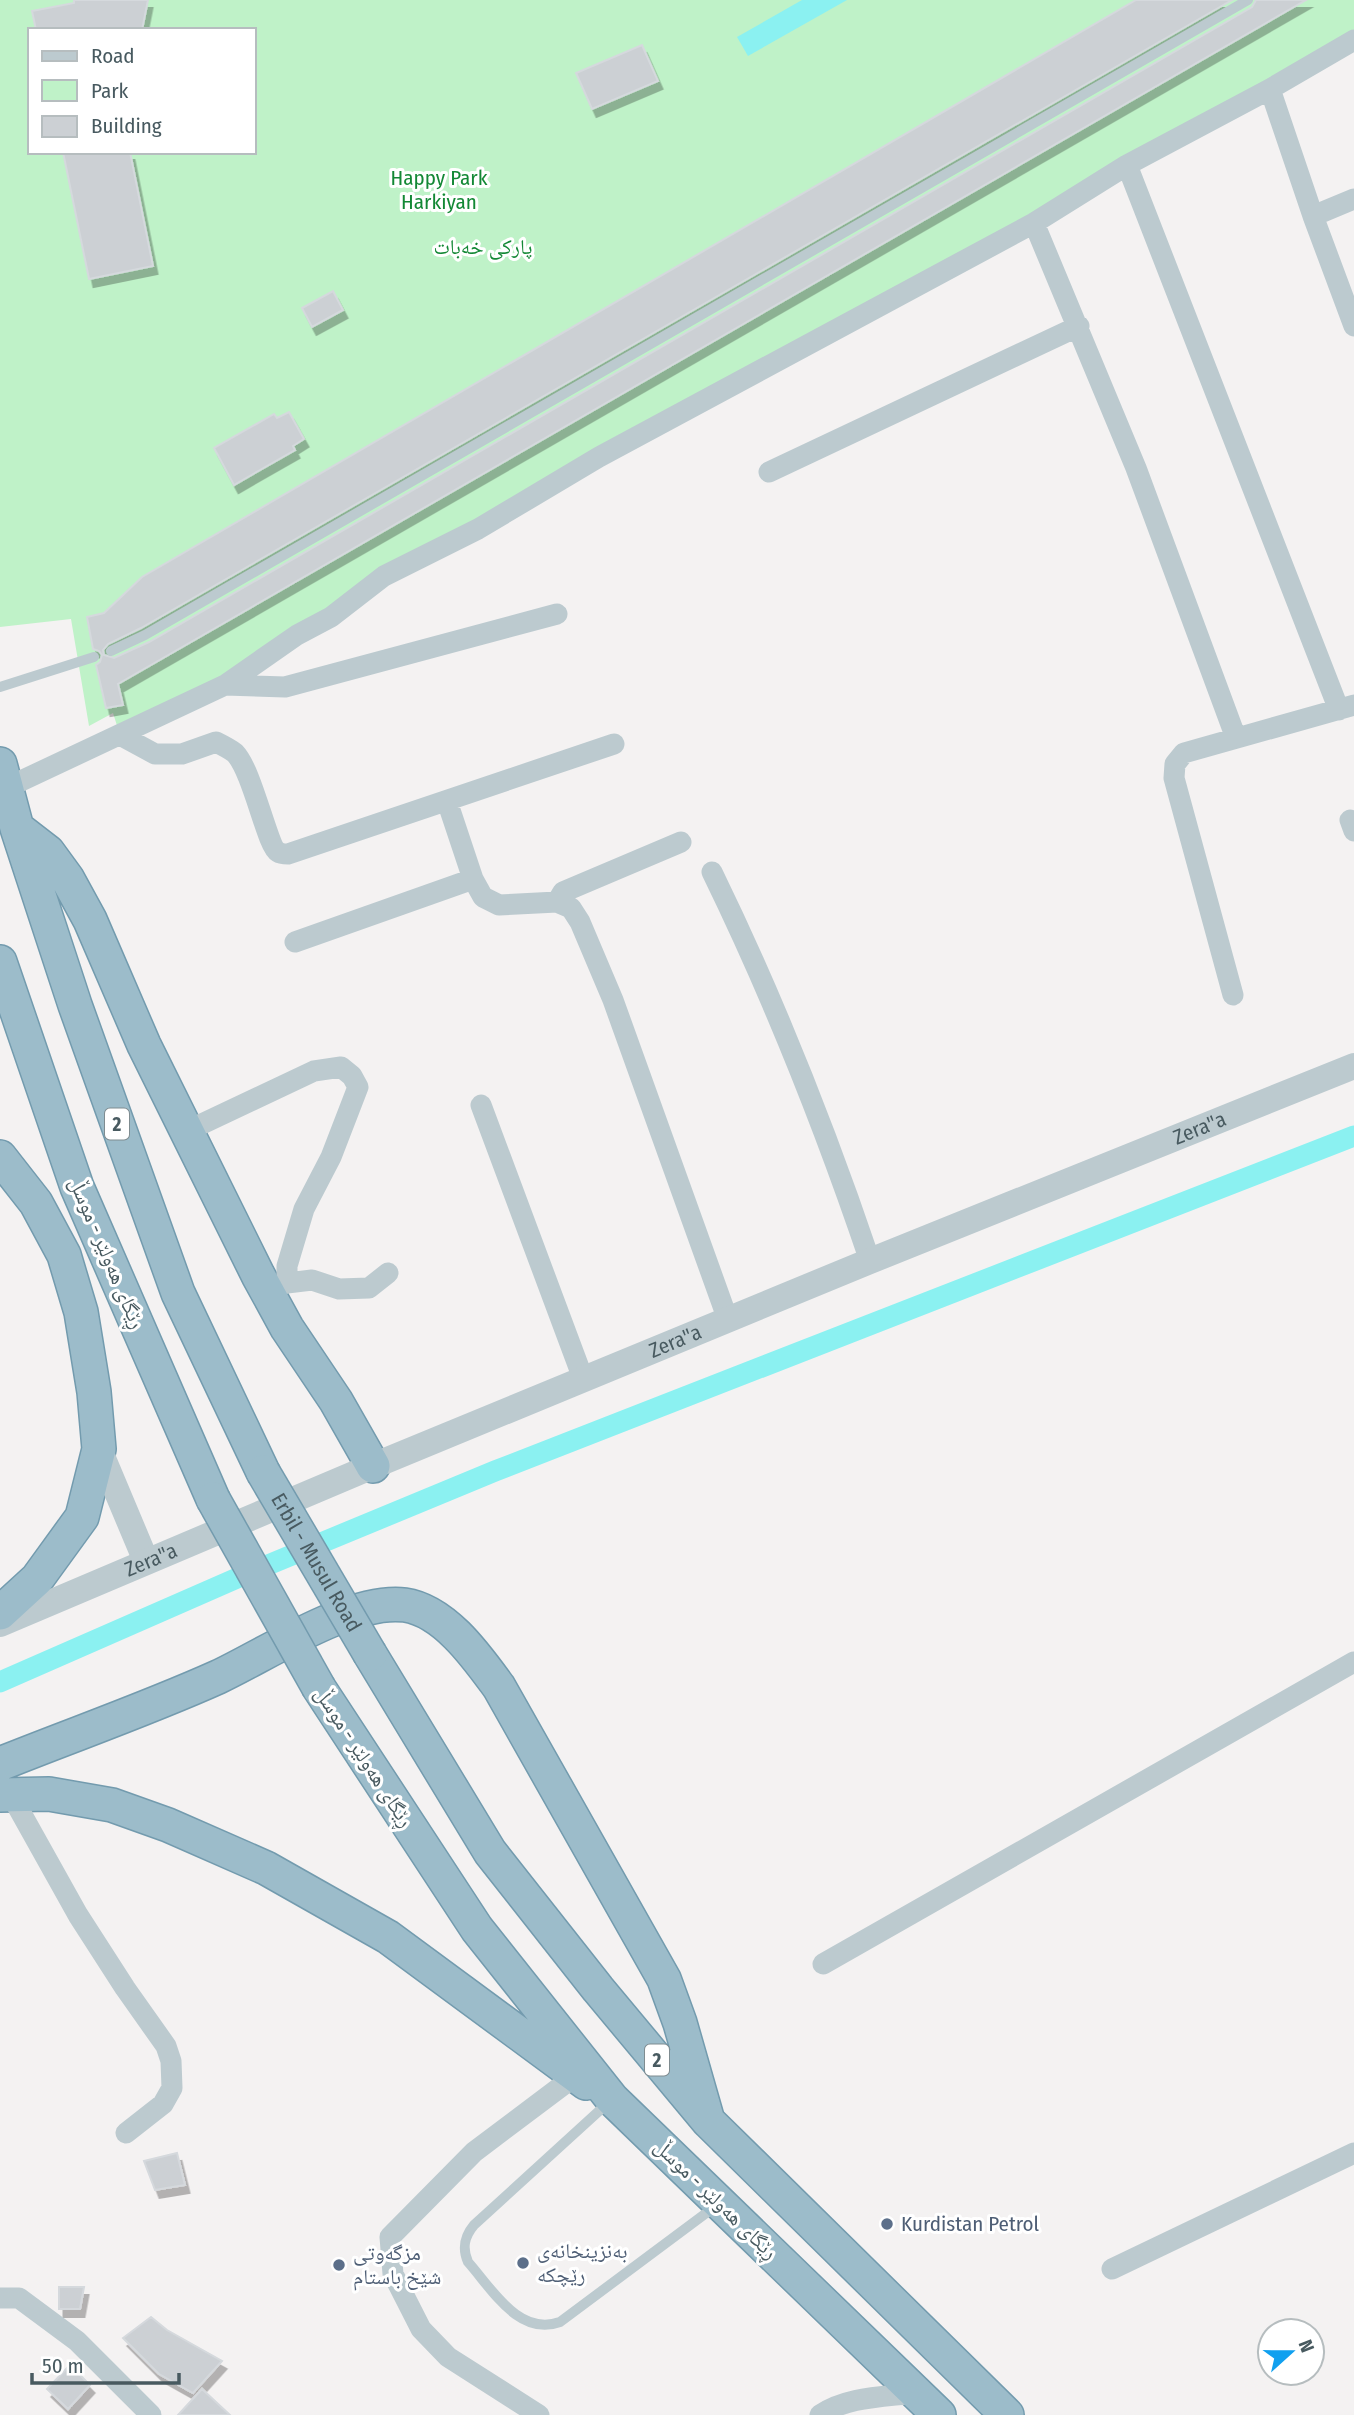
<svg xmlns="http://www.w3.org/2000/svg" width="1354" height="2415" font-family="'Fira Sans Condensed','Noto Naskh Arabic',sans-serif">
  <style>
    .green { fill: #bff2c8; fill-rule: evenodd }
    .water { fill: #8bf1f1 }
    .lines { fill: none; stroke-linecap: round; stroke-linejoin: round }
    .canal { stroke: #8bf1f1; stroke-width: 21 }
    .building { fill: #ccd0d4; stroke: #d5d9dd; stroke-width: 2; filter: url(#shadow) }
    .trunk-casing { stroke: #739bae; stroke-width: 36 }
    .service { stroke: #bccacf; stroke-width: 10 }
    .minor { stroke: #bccacf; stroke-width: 21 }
    .tertiary { stroke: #bccacf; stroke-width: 26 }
    .trunk { stroke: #9cbcca; stroke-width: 33 }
    .trunk-bridge-casing { stroke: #739bae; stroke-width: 36; stroke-linecap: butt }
    .trunk-bridge { stroke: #9cbcca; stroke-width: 33 }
    .service-dot { fill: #5c6f8a; stroke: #fff; stroke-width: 2.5 }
    .labels { text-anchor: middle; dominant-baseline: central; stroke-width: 6; stroke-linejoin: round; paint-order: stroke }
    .shield { fill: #fff; stroke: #7f8c90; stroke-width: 2 }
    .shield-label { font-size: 19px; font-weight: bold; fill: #485a60 }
    .park-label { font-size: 21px; fill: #138835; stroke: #fff }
    .street-label { font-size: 21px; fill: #485a60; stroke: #fff }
    .service-label { font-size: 21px; fill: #4e5e75; stroke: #fff; text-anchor: start }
  </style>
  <defs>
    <filter id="shadow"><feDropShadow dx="4.5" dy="8" stdDeviation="0" flood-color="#0004"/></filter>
  </defs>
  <rect width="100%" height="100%" fill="#f4f2f2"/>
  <path class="green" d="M0 0H1354V38L120 735 113 713 89 726 71 619 0 627ZM30 30H254V152H30Z"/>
  <path class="water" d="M802 0H847L748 56 737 37Z"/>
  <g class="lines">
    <path class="canal" d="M0 1682 251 1572 495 1471 1354 1136"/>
  </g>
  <path class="building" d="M74 0H148L142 30H36L32 11 74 3Z
    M1136 0H1232L141 628 108 644 103 650 104 655 114 658 149 642 1252 7 1256 0H1306L118 684 123 705 106 708 96 665 100 662 102 655 99 651 93 649 87 617 104 613 142 577Z
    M642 45 658 81 592 109 576 73Z
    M63 152H130L153 266 89 279Z
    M333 291 343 310 312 327 302 308Z
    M289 412 304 439 293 446 295 450 234 485 214 448 274 414 277 418Z
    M177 2153 185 2185 155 2190 144 2161Z
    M59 2287H84L80 2309H59Z
    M151 2317 167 2330 222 2361 193 2393 159 2374 123 2338Z
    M70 2365 90 2385 68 2409 47 2389Z
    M202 2389 230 2415H178Z"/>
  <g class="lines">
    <g class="trunk-casing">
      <path id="trunk" d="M0 764 17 828 75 1005 178 1293 263 1472
        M17 828 48 852 67 878 90 920 144 1045 258 1275 287 1328 336 1401 373 1466
        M0 962 77 1187 213 1499
        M0 1157 36 1203 64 1255 81 1312 94 1392 99 1449 82 1517 37 1579 0 1613
        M370 1654 490 1852 598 1989 708 2121 1007 2415
        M319 1688 477 1929 612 2099 939 2415
        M0 1764C72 1735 147 1709 218 1677 267 1654 351 1598 405 1605 445 1611 477 1657 499 1687L664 1979 680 2023 708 2121
        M0 1795 49 1794 112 1805 168 1825 266 1868 388 1937 586 2083"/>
    </g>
    <path class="service" d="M111 651 145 635 1248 0
      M0 687 94 657
      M610 2101 474 2225C464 2237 462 2248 468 2262 492 2289 519 2337 560 2322L717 2205"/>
    <path class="minor" d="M1270 89 1313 216 1354 326
      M1127 165 1339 710
      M1313 216 1354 199
      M1034 223 1136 468 1236 738
      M769 472 1079 326
      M225 685 285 687 557 614
      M120 735 155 754H182L216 742C222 745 230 749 235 753 253 772 267 846 278 852 281 854 285 854 288 854L614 744
      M6 788 225 685 297 635 331 617 384 576 478 529 599 457 1034 223 1127 165 1270 89 1354 40
      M447 801 473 879 483 897 499 905 557 902 571 908 580 922 613 1000 728 1320
      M1350 820 1354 831
      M712 872C774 999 825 1128 870 1261
      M557 902 563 892 681 842
      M295 942 473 879
      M1233 995 1174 778 1175 764 1184 753 1354 705
      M481 1105 584 1381
      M187 1131 314 1071 341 1067 352 1076 358 1087 331 1157 304 1209 287 1266V1283
      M274 1287 287 1283 312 1280 339 1289 369 1288 388 1273
      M11 1795 78 1915 125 1988 166 2046 171 2061 172 2088 163 2104 126 2133
      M823 1964 1354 1662
      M1112 2269 1354 2153
      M0 2298H19L77 2341 151 2415
      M539 2415 448 2357 421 2329 393 2274 390 2237 474 2152 575 2076
      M820 2415C846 2397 883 2397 914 2393"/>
    <g class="tertiary">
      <path d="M99 1449 146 1561"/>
      <path id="s1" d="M0 1624 373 1466 870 1261 1354 1066"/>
    </g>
    <use href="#trunk" class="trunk"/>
    <g class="trunk-bridge-casing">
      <g id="trunk-bridge">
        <path id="s2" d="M263 1472 370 1654"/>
        <path d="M213 1499 319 1688"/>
      </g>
    </g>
    <use href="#trunk-bridge" class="trunk-bridge"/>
  </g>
  <g class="service-dot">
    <circle cx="887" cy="2224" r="7"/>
    <circle cx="523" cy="2263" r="7"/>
    <circle cx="339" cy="2265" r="7"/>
  </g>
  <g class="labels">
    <g class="shield">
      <rect x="105" y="1108.5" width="24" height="31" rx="5"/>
      <rect x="645" y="2044.5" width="24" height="31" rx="5"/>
    </g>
    <g class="shield-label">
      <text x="117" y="1124">2</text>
      <text x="657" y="2060">2</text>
    </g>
    <g class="park-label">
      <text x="439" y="178">Happy Park<tspan x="439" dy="24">Harkiyan</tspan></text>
      <text x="483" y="247">پارکی خەبات</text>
    </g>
    <g class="street-label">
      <text stroke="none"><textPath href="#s1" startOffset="1298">Zera"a</textPath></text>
      <text transform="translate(107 1253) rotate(67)">ڕێگای هەولێر - موسڵ</text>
      <text stroke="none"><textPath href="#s1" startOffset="732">Zera"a</textPath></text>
      <text stroke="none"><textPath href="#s1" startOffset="164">Zera"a</textPath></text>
      <text stroke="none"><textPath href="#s2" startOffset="105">Erbil - Musul Road</textPath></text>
      <text transform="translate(364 1757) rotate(57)">ڕێگای هەولێر - موسڵ</text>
      <text transform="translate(716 2199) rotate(44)">ڕێگای هەولێر - موسڵ</text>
    </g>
    <g class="service-label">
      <text x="901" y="2224">Kurdistan Petrol</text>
      <text x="537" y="2251">بەنزینخانەی<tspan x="537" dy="24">رێچکە</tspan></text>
      <text x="353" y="2253">مزگەوتی<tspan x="353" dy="24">شێخ باستام</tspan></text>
    </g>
  </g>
  <rect x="28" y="28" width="228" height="126" fill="#ffffff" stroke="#b6bdbf" stroke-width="2"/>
  <rect x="42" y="51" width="35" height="10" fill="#bccacf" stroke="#b6bdbf" stroke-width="2"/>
  <text x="91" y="63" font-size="21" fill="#485a60">Road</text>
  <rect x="42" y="80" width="35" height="21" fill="#bff2c8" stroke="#b6bdbf" stroke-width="2"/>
  <text x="91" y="98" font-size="21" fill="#485a60">Park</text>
  <rect x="42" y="116" width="35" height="21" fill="#ccd0d4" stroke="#b6bdbf" stroke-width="2"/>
  <text x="91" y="133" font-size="21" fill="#485a60">Building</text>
  <g transform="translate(1291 2352) rotate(69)"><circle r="33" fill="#ffffff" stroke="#b6bdbf" stroke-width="2"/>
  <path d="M0-5L12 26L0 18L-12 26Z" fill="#11a0ef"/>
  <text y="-10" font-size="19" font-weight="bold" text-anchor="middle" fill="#485a60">N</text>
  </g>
  <path d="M32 2373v10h147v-10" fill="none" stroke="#485a60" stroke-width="3.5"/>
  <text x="42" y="2373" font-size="21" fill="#485a60" stroke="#ffffff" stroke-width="5" paint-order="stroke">50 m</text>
</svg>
